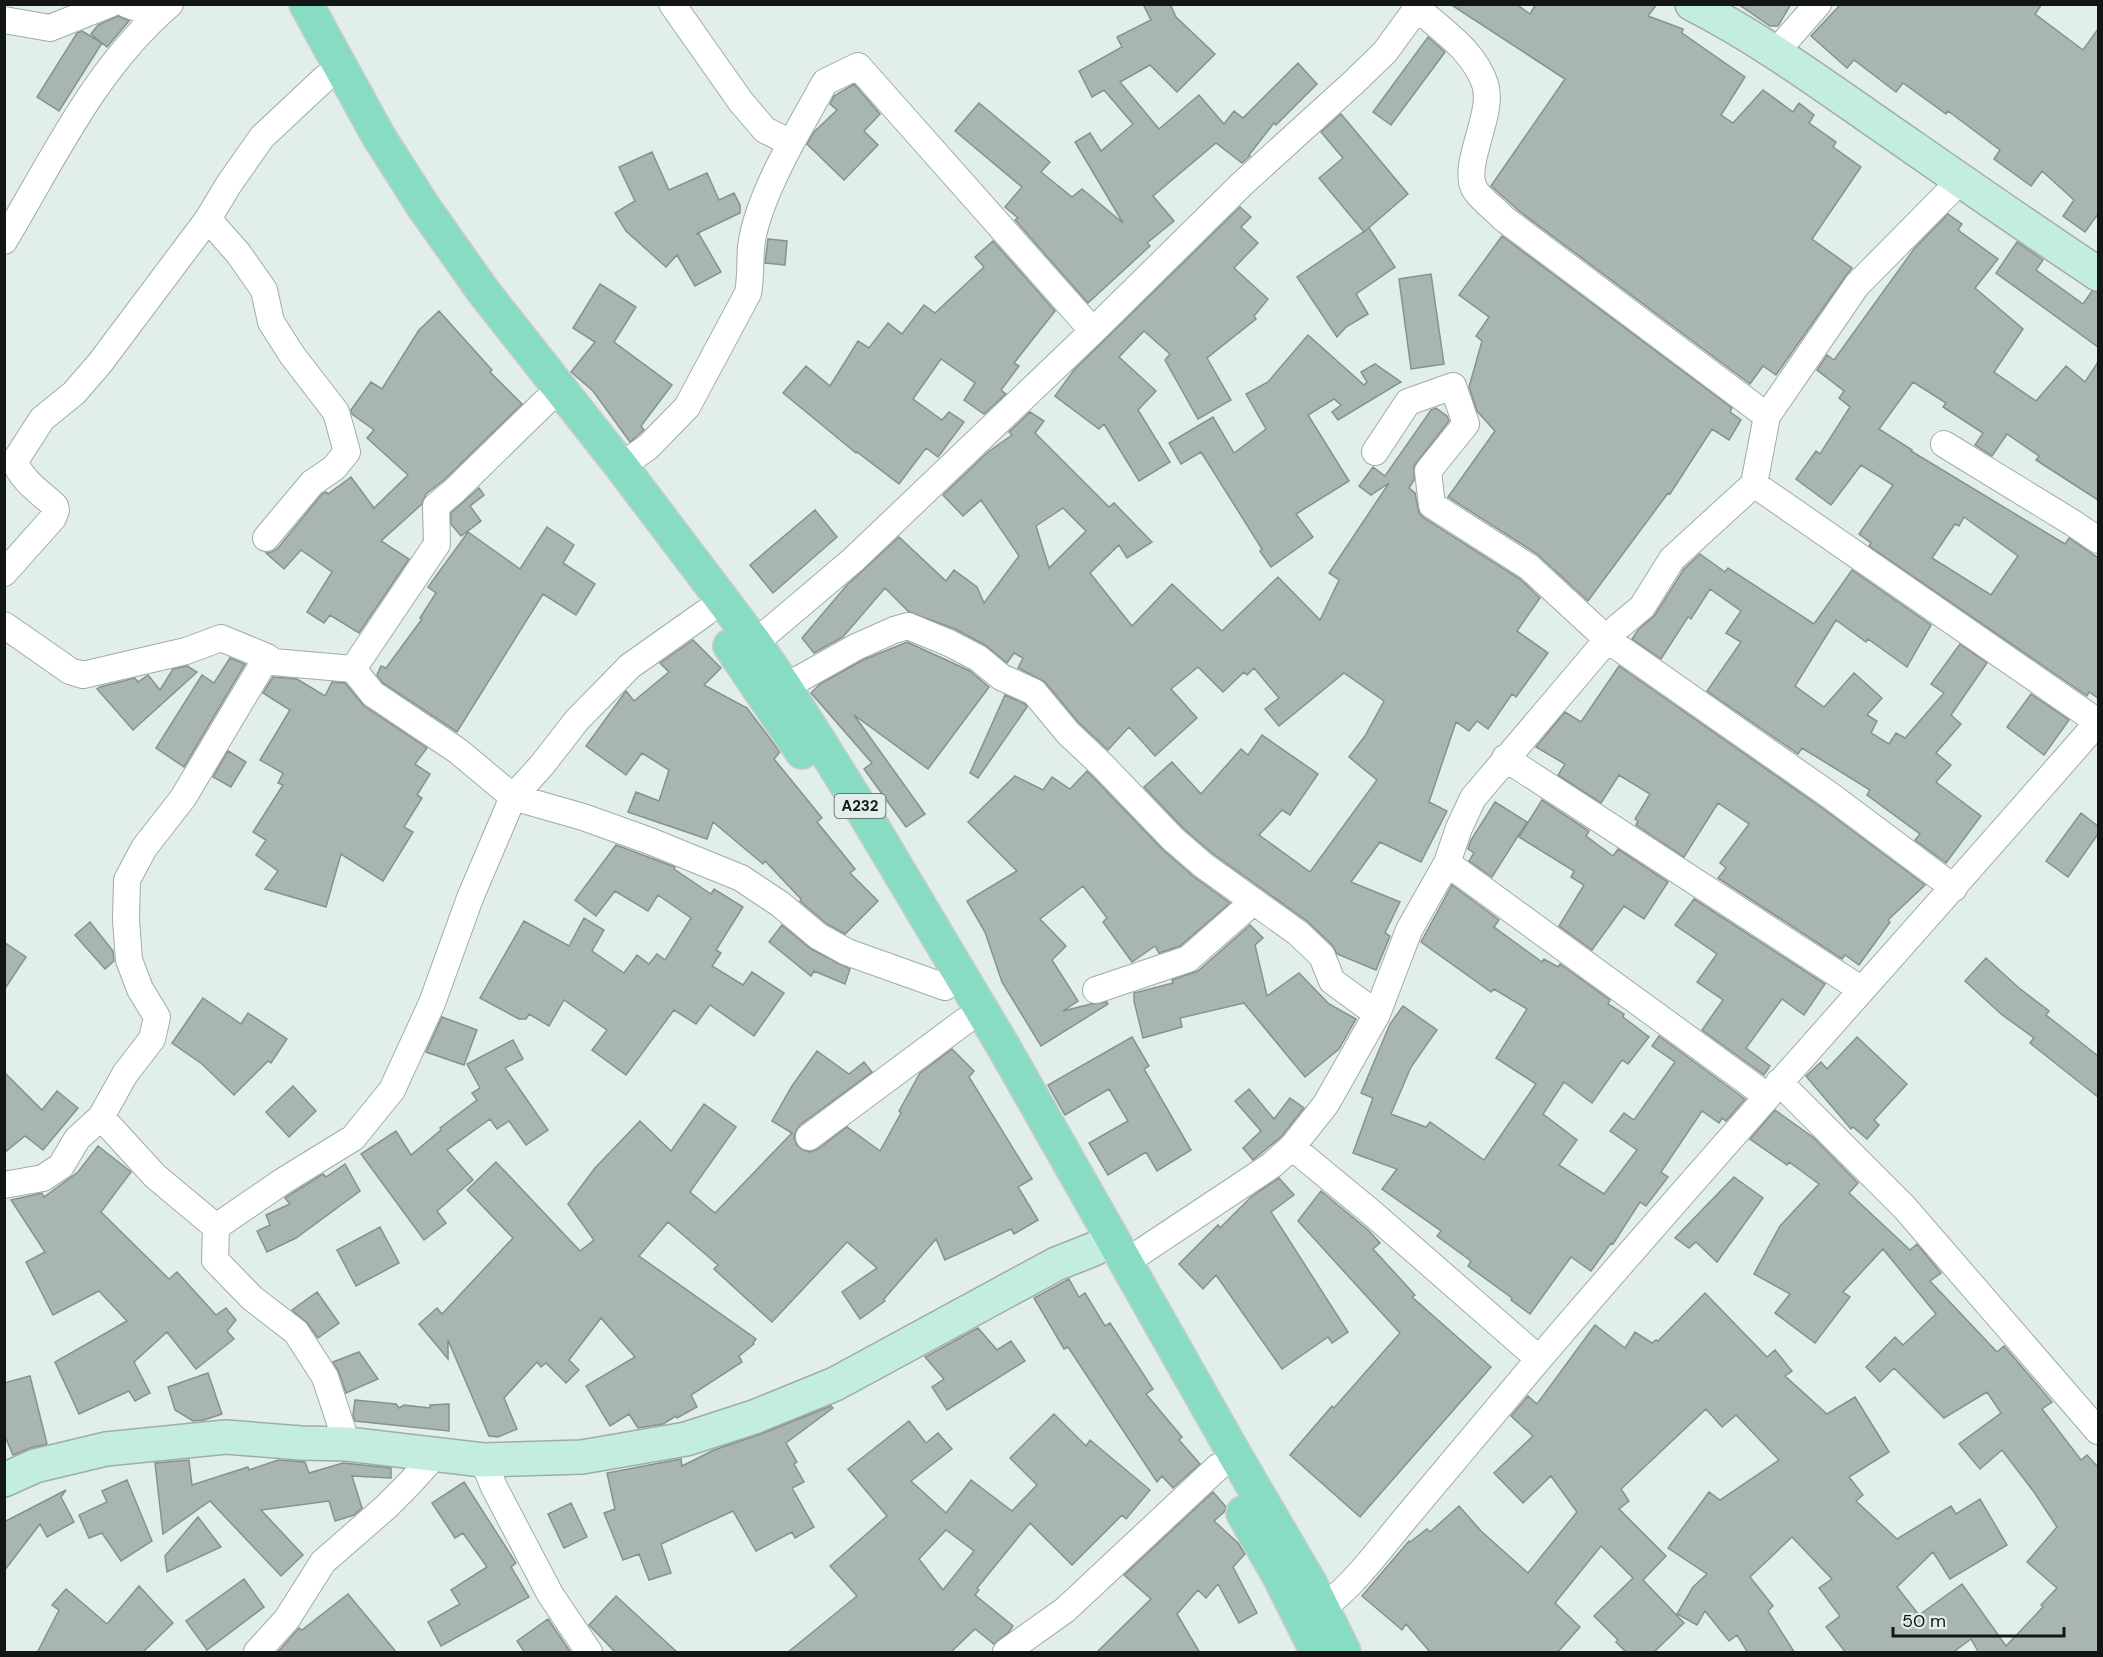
<svg xmlns="http://www.w3.org/2000/svg" width="2103" height="1657" font-family="'DM Sans',sans-serif">
  <style>
    .building { fill: #a9b5b0; stroke: #86928d; stroke-width: 1.5; fill-rule: evenodd }
    .lines { fill: none; stroke-linecap: round; stroke-linejoin: round }
    .street-casing { stroke: #a0aca7; stroke-width: 28 }
    .secondary-casing { stroke: #a0aca7; stroke-width: 36 }
    .primary-casing { stroke: #cbcccc; stroke-width: 36 }
    .street { stroke: #fff; stroke-width: 26 }
    .secondary { stroke: #c3ede1; stroke-width: 33 }
    .primary { stroke: #88dcc3; stroke-width: 33 }
    .labels { text-anchor: middle; dominant-baseline: central; stroke-width: 4.5; stroke-linejoin: round; paint-order: stroke }
    .shield { fill: #e1eee9; stroke: #505855; stroke-width: 1.5 }
    .shield-label { font-size: 15px; font-weight: bold; fill: #121715 }
  </style>
  <rect width="100%" height="100%" fill="#e1eee9"/>
  <path class="building" d="M1143 4H1170L1176 17 1215 54 1177 92 1150 65 1120 82 1159 129 1199 95 1224 124 1234 111 1243 118 1298 63 1317 84 1276 125 1274 123 1249 155 1250 156 1242 163 1216 143 1153 196 1174 221 1147 243 1150 246 1088 303 1015 220 1018 218 1005 207 1022 187 955 131 979 103 1050 162 1041 172 1072 197 1082 189 1123 223 1075 142 1090 133 1101 151 1133 124 1104 90 1092 97 1079 71 1122 47 1117 37 1151 20Z
    M1450 4H1516L1530 14 1536 4H1657L1648 16 1683 29 1682 33 1745 77 1721 115 1733 123 1763 90 1793 112 1799 103 1814 115 1809 123 1836 142 1833 147 1861 167 1812 239 1852 268 1845 277 1776 375 1763 366 1750 384 1519 211 1491 186 1565 79Z
    M1738 4H1791L1778 26H1770Z
    M1841 4H2042L2035 14 2083 50 2098 29V214L2085 232 2063 216 2074 200 2042 171 2031 186 1994 159 2000 150 1948 111 1946 114 1903 83 1896 92 1854 60 1847 68 1811 36Z
    M118 16 129 21 107 47 91 34 98 25Z
    M82 31 102 43 59 111 37 97 77 33Z
    M1428 37 1445 52 1391 125 1373 112Z
    M854 84 880 114 864 131 878 145 844 180 807 144 814 132 837 110 830 104 834 96Z
    M1341 114 1408 194 1364 232 1319 178 1343 158 1321 132Z
    M652 152 669 190 707 173 719 200 734 193 740 205V213L696 234H699L721 272 695 286 677 255 666 267 626 231 615 213 635 201 619 167Z
    M1240 207 1251 217 1241 227 1258 243 1234 268 1268 299 1254 316 1256 319 1207 358 1231 400 1198 419 1165 360 1170 354 1144 331 1119 357 1156 391 1138 410 1170 462 1139 481 1104 424 1099 429 1055 396 1074 370Z
    M1948 214 1962 224 1958 230 1998 259 1975 288 2023 329 1994 372 2036 401 2066 366 2085 382 2098 362V500L2036 460 2039 456 2007 434 1992 456 1975 445 1983 433 1943 407 1946 403 1913 382 1879 429 1912 450 1911 451 2065 544 2069 538 2098 558V698L2089 692 2087 696 1869 546 1871 543 1859 534 1893 485 1861 465 1831 505 1796 479 1816 451 1820 454 1850 407 1839 398 1844 391 1817 370 1827 355 1834 360 1914 249ZM1964 517 2018 556 1991 595 1932 558 1955 524 1959 526Z
    M1369 228 1395 267 1356 294 1368 314 1346 327 1337 337 1297 277Z
    M1502 236 1732 408 1730 412 1741 420 1729 440 1712 429 1670 494 1668 493 1588 601 1537 554 1448 497 1495 431 1477 411 1469 387 1482 341 1476 336 1489 317 1459 295Z
    M768 239 787 241 785 265 765 263Z
    M993 241 1055 311 1014 363 1019 366 1001 390 1006 394 984 414 964 400 975 383 941 359 913 399 942 420 949 412 964 422 938 457 926 448 899 484 857 452 856 453 783 393 806 366 830 386 858 341 869 348 888 323 902 334 924 305 935 313 984 267 975 257Z
    M2017 242 2043 260 2036 270 2083 304 2092 291 2098 292V347L1996 273Z
    M1431 274 1444 364 1411 369 1399 279Z
    M600 284 636 307 614 342 672 385 641 426 644 430 630 442 593 391 571 372 595 342 573 328Z
    M439 311 492 370 490 372 522 404 444 480 426 494 422 504 381 541 409 559 359 633 330 615 324 623 307 612 332 572 301 550 284 569 266 553 272 552 278 548 322 494 326 492 328 494 351 477 374 508 408 475 367 438 374 430 352 414 351 410 371 382 382 389 419 330Z
    M1308 335 1364 385 1367 382 1361 372 1375 364 1401 382 1338 420 1332 412 1341 405 1334 399 1308 415 1349 481 1296 514 1313 537 1271 567 1260 551 1262 549 1201 452 1181 464 1169 443 1213 417 1234 453 1266 429 1246 394 1268 382Z
    M1436 408 1447 416 1449 421 1414 466V480L1409 488 1415 493 1419 513 1424 518 1520 579 1540 598 1517 631 1548 653 1516 697 1512 694 1488 729 1477 721 1469 731 1456 722 1429 802 1447 811 1421 862 1380 842 1351 882 1400 902 1385 933 1390 936 1376 970 1337 954 1332 945 1307 921 1212 853 1183 828 1144 787 1172 762 1201 794 1241 749 1248 755 1262 735 1318 774 1290 815 1282 810 1259 835 1310 872 1377 780 1349 757 1365 736 1384 701 1344 673 1279 726 1265 709 1279 698 1254 668 1247 675 1244 672 1223 692 1198 667 1171 689 1197 718 1155 756 1129 727 1108 750 1079 723 1045 682 1018 668 1023 658 1014 653 1007 663 985 645 955 629 909 612 885 588 843 637 814 653 802 638 847 585 899 537 946 581 954 570 977 587 984 603 1019 556 981 500 963 516 943 495 988 452 1012 435 1009 432 1030 412 1044 421 1035 433 1109 507 1114 503 1152 542 1127 558 1119 545 1090 573 1132 626 1172 584 1222 631 1278 577 1320 620 1339 580 1329 573 1389 483 1371 495 1359 486 1373 467 1385 476 1431 410ZM1063 508 1086 531 1049 568 1036 526Z
    M479 488 484 495 470 506 481 521 461 536 451 524V513Z
    M815 510 837 537 773 593 750 565Z
    M547 527 574 545 563 563 595 584 576 615 543 594 457 732 383 683 377 675 381 666 386 668 422 619 420 618 436 593 428 587 468 532 520 569Z
    M1700 554 1725 572 1728 568 1814 624 1852 570 1931 625 1907 667 1868 639 1866 642 1836 620 1795 686 1824 707 1854 673 1882 698 1867 715 1877 721 1871 733 1889 744 1896 733 1905 738 1944 693 1931 684 1960 644 1987 663 1951 715 1961 724 1936 753 1951 765 1936 782 1981 816 1946 863 1915 840 1920 834 1867 795 1870 790 1802 748 1798 754 1707 691 1741 642 1726 633 1741 611 1710 589 1691 619 1688 617 1661 659 1632 639 1638 630 1655 615 1684 569Z
    M693 640 721 668 704 685 747 708 780 752 774 759 822 818 817 822 855 869 850 873 878 901 845 934 827 924 800 901 801 899 765 861 763 864 713 822 707 839 628 812 636 792 659 801 669 770 642 753 626 775 586 746 626 691 634 701 669 672 660 663Z
    M907 642 970 671 989 687 928 769 854 715 925 814 906 827 864 769 872 763 811 693 820 684 863 660Z
    M230 658 245 664 184 767 156 748 202 675 214 683Z
    M187 666 197 672 133 730 97 689 100 687 135 678 138 682 148 675 160 690 173 669Z
    M1619 666 1822 808 1925 885 1888 920 1890 922 1859 965 1845 955 1842 959 1718 878 1726 868 1720 863 1749 824 1718 803 1684 857 1636 825 1638 821 1635 819 1650 794 1619 775 1601 803 1558 775 1565 764 1536 747 1565 712 1581 722Z
    M273 677 297 679 325 696 332 682 345 683 364 706 427 748 415 764 430 774 417 795 422 798 404 827 413 832 383 881 341 854 326 907 265 889 278 871 256 855 266 840 253 832 283 785 278 783 283 773 260 760 290 710 263 693Z
    M2031 694 2069 720 2044 755 2007 727Z
    M1005 695 1025 704 1027 707 978 778 970 773Z
    M228 751 246 762 231 787 213 777Z
    M1087 771 1163 850 1194 877 1230 903 1180 946 1159 953 1155 946 1132 962 1103 922 1107 918 1083 886 1040 919 1066 946 1052 960 1078 1001 1063 1011 1091 1004 1107 1002 1108 1004 1041 1046 1002 982 985 932 967 901 1017 871 968 822 1015 776 1043 790 1052 777 1070 789Z
    M1542 800 1589 831 1586 836 1613 856 1618 849 1668 882 1644 919 1624 906 1592 950 1559 926 1584 885 1571 877 1574 871 1519 837Z
    M1495 802 1527 822 1492 877 1469 861 1474 853 1468 849 1471 840Z
    M2081 813 2098 826V834L2068 877 2046 861Z
    M616 845 675 867 674 869 711 894 714 889 743 907 716 950 721 953 712 966 743 985 752 972 784 993 754 1036 710 1005 696 1024 674 1010 626 1075 592 1050 607 1030 564 1000 549 1026 529 1014 526 1019H519L480 998 524 921 569 946 584 918 604 930 592 951 624 973 637 955 649 964 657 954 665 960 691 918 658 895 648 911 615 891 596 916 575 900Z
    M1452 885 1499 920 1494 927 1542 962 1544 959 1558 967 1560 964 1610 1000 1608 1004 1624 1014 1623 1017 1649 1037 1628 1064 1622 1060 1592 1103 1564 1082 1543 1114 1577 1140 1559 1165 1604 1194 1637 1150 1610 1131 1624 1113 1634 1120 1675 1062 1652 1046 1659 1036 1745 1099 1726 1121 1722 1118 1719 1123 1702 1111 1661 1172 1668 1177 1646 1206 1640 1202 1613 1244 1611 1243 1591 1271 1571 1257 1530 1314 1511 1300 1512 1298 1468 1266 1471 1261 1437 1236 1441 1231 1382 1189 1397 1169 1353 1153 1373 1098 1361 1093 1390 1024 1403 1006 1437 1030 1411 1067 1391 1114 1426 1127 1430 1122 1484 1160 1536 1084 1496 1058 1527 1009 1494 989 1491 992 1421 942Z
    M1694 899 1825 984 1804 1015 1782 999 1746 1048 1770 1066 1764 1075 1702 1030 1723 1000 1697 982 1717 954 1675 925Z
    M90 922 113 951 114 961 105 969 75 935Z
    M782 925 811 949 850 969 845 984 814 971 811 976 769 942Z
    M1250 925 1263 938 1255 945 1267 996 1299 973 1329 1004 1356 1019 1339 1049 1305 1077 1244 1003 1180 1018 1182 1027 1143 1038 1134 1001V993L1173 983 1172 980 1198 971Z
    M4 942 26 957 4 990Z
    M1986 958 2019 988 2049 1011 2046 1015 2098 1056V1097L2030 1043 2034 1038 2001 1014 1965 981Z
    M203 998 241 1024 248 1013 287 1039 271 1063 268 1061 234 1095 202 1064 172 1043Z
    M442 1017 477 1030 464 1065 426 1052Z
    M1132 1037 1149 1066 1144 1069 1191 1150 1157 1171 1146 1152 1108 1175 1089 1143 1128 1121 1109 1089 1065 1115 1048 1085Z
    M1857 1037 1907 1084 1874 1120 1879 1125 1867 1139 1853 1127 1851 1129 1806 1076 1821 1062 1827 1069Z
    M513 1040 523 1059 505 1068 548 1130 526 1145 509 1121 497 1129 490 1119 447 1150 473 1180 437 1211 446 1223 424 1240 361 1154 396 1131 411 1155 441 1130 440 1128 477 1100 472 1093 480 1088 467 1064Z
    M952 1049 974 1071 969 1077 1032 1179 1018 1187 1038 1220 1014 1234 1011 1229 945 1260 936 1239 884 1299 885 1301 860 1319 842 1292 877 1268 847 1242 772 1322 714 1269 718 1265 668 1222 639 1256 756 1339 753 1343 754 1344 739 1356 742 1362 691 1395 697 1407 677 1418 676 1416 663 1424 638 1428 629 1414 610 1426 586 1386 635 1357 601 1318 569 1360 579 1370 566 1383 546 1363 541 1367 537 1362 504 1398 517 1429 498 1437 489 1436 448 1340V1359L419 1324 437 1308 442 1314 513 1238 467 1190 496 1162 580 1251 594 1240 568 1204 595 1168 640 1121 671 1151 704 1104 736 1127 690 1192 715 1213 792 1133 772 1121 792 1086 817 1051 849 1074 864 1062 872 1072 800 1125 796 1131 794 1138 797 1145 803 1150 810 1152 818 1149 847 1127 880 1151 901 1113 899 1111 920 1073Z
    M4 1072 42 1110 57 1091 78 1108 43 1150 25 1136 4 1153Z
    M293 1086 316 1111 289 1137 266 1112Z
    M1249 1089 1274 1119 1290 1098 1304 1108 1281 1137 1253 1160 1243 1148 1261 1131 1235 1101Z
    M1775 1110 1814 1138 1858 1183 1849 1193 1910 1250 1917 1244 1941 1273 1930 1281 1997 1352 2004 1346 2052 1402 2042 1409 2081 1460 2087 1455 2098 1467V1653H1979L1971 1639 1952 1653H1846L1826 1627 1840 1616 1819 1588 1832 1579 1792 1537 1750 1577 1773 1606 1768 1611 1795 1653H1748L1737 1635 1729 1641 1705 1611 1697 1625 1677 1614 1693 1587 1707 1574 1668 1548 1709 1492 1720 1500 1779 1460 1736 1415 1722 1427 1706 1409 1621 1489 1629 1501 1619 1509 1666 1556 1643 1580 1684 1623 1653 1653H1627L1616 1642 1618 1640 1594 1616 1633 1578 1601 1546 1555 1603 1580 1627 1557 1653H1431L1406 1624 1402 1630 1362 1596 1409 1541 1410 1542 1427 1529 1430 1532 1459 1506 1481 1531 1528 1573 1577 1512 1551 1476 1523 1503 1494 1473 1533 1436 1511 1416 1528 1396 1537 1404 1595 1325 1625 1348 1635 1332 1652 1343 1656 1340 1658 1341 1705 1293 1767 1357 1775 1350 1792 1371 1785 1376 1827 1414 1855 1397 1889 1452 1849 1477 1863 1495 1856 1501 1897 1539 1951 1506 1956 1514 1980 1499 2007 1545 1950 1579 1933 1552 1897 1587 1919 1615 1962 1584 2006 1646 2043 1607 2041 1605 2057 1588 2027 1562 2057 1527 2034 1492 2002 1450 1980 1469 1959 1444 2001 1413 1987 1392 1944 1418 1894 1368 1880 1382 1866 1367 1895 1337 1903 1345 1936 1314 1883 1249 1843 1292 1850 1297 1815 1343 1775 1313 1790 1294 1754 1274 1780 1226 1819 1184 1789 1162 1787 1165 1750 1139Z
    M98 1146 131 1172 101 1212 169 1279 177 1272 216 1315 226 1308 236 1320 227 1331 234 1339 196 1369 167 1332 134 1362 150 1393 135 1401 129 1391 79 1414 55 1362 127 1321 99 1291 53 1315 26 1262 45 1252 11 1200 42 1193 44 1197 78 1172Z
    M345 1164 360 1191 296 1238 267 1252 257 1231 270 1225 266 1215 290 1204 285 1198 291 1194 323 1174 326 1177Z
    M1734 1177 1763 1198 1717 1262 1696 1242 1689 1248 1675 1238Z
    M1279 1178 1294 1195 1271 1212 1348 1332 1332 1343 1328 1337 1282 1369 1216 1275 1203 1289 1179 1264 1218 1225 1220 1228 1251 1197Z
    M1321 1191 1368 1230 1380 1243 1373 1249 1415 1295 1412 1297 1491 1367 1360 1517 1290 1455 1332 1406 1334 1408 1400 1333 1298 1221Z
    M380 1227 399 1263 356 1286 337 1250Z
    M1069 1279 1079 1297 1085 1293 1105 1326 1110 1323 1153 1389 1146 1394 1182 1437 1179 1440 1200 1464 1173 1488 1162 1476 1157 1482 1068 1347 1064 1349 1034 1298Z
    M317 1292 339 1323 318 1338 308 1324 292 1310Z
    M978 1328 997 1350 1011 1341 1025 1361 947 1410 932 1387 944 1379 925 1357Z
    M359 1352 378 1379 346 1393 339 1372 333 1362Z
    M208 1373 222 1414 204 1420 193 1421 175 1410 168 1387Z
    M30 1376 47 1444 30 1448 13 1455 4 1434V1383Z
    M355 1400 396 1404 399 1408 404 1405 430 1408V1405L449 1404V1431L355 1421 353 1415Z
    M831 1406 833 1408 786 1443 797 1462 794 1464 804 1482 792 1488 814 1527 795 1538 792 1532 756 1551 733 1511 661 1544 671 1573 649 1580 639 1554 623 1560 604 1513 615 1509 607 1473 681 1459 682 1466 714 1450 761 1434Z
    M1054 1414 1086 1446 1090 1440 1150 1490 1126 1519 1122 1515 1072 1565 1030 1523 977 1588 979 1590 975 1595 1013 1626 1009 1632 994 1644 975 1629 950 1653H787L857 1596 830 1566 887 1516 848 1469 909 1421 926 1443 938 1433 952 1449 911 1481 946 1513 971 1480 1012 1511 1037 1485 1010 1458ZM946 1530 974 1551 943 1590 919 1559Z
    M189 1460 192 1485 248 1467 249 1470 278 1460 305 1462 309 1473 343 1463 391 1468V1478L352 1476 362 1508 354 1515 335 1521 329 1501 261 1510 303 1555 281 1576 210 1501 163 1534 155 1463Z
    M127 1480 152 1541 121 1561 102 1533 89 1538 79 1515 107 1502 102 1491Z
    M464 1482 516 1563 511 1567 529 1597 441 1646 428 1622 460 1604 451 1590 487 1567 463 1533 455 1538 432 1503Z
    M66 1490 61 1497 74 1522 47 1537 40 1524 4 1571V1522Z
    M1213 1492 1226 1507 1224 1512 1214 1521 1238 1543 1245 1554 1233 1567 1257 1613 1239 1623 1218 1584 1206 1598 1198 1590 1177 1614 1200 1653H1096L1151 1599 1124 1575Z
    M571 1503 587 1537 564 1548 548 1514Z
    M198 1517 221 1547 167 1572 165 1556Z
    M244 1579 264 1607 207 1650 186 1621Z
    M139 1586 173 1623 142 1653H37L59 1610 52 1605 66 1589 107 1624Z
    M348 1594 397 1653H277L299 1628 302 1630Z
    M616 1596 678 1653H616L589 1625Z
    M548 1619 571 1653H525L517 1641Z"/>
  <g class="lines">
    <g class="street-casing">
      <path id="street" d="M126 4 157 15
        M672 4 741 102 765 130 791 143 825 82 858 66 1093 331
        M1418 9C1443 31 1474 51 1485 84 1495 112 1462 164 1474 188 1478 197 1496 210 1503 218L1767 416
        M4 20 50 28 110 4
        M1775 53 1818 4
        M208 219 238 253 264 290 271 322 292 355 336 412 347 452 334 468 312 483 266 538
        M4 241C54 158 95 68 170 4
        M1944 444 2073 523 2098 540
        M1375 452 1408 402 1453 386 1466 424 1428 471 1432 505 1529 567 1608 640 1831 796 1954 888
        M621 466 648 447 687 407 748 293C751 277 750 262 751 247 755 213 775 173 791 143
        M1754 484 2098 722
        M4 573 53 518 56 510 55 506C41 493 20 479 15 461L42 419 74 393 100 363 208 219 229 184 262 137 325 78
        M4 625 70 671 83 675 186 651 221 638 267 657 273 662 353 669 373 694 458 751 513 797 583 817 650 841 741 878 780 904 818 936 847 952 945 987
        M743 657 755 643 853 560 1093 331 1243 183 1353 83 1385 52 1420 4
        M353 669 437 544 436 506 454 491 545 402
        M785 687 856 647 894 630 908 626 949 643 978 658 1001 677 1034 692 1068 733 1102 765 1173 839 1203 865 1298 933 1322 956 1332 981 1377 1014
        M1505 758 1862 990
        M1447 863 1767 1096
        M1096 990 1188 959 1253 902
        M1779 1082 1905 1208 2098 1431
        M101 1117 155 1176 216 1227 215 1260 252 1298 296 1332 325 1377 347 1444
        M809 1137 965 1021
        M1292 1147 1372 1213 1539 1359
        M4 1185 43 1178 61 1166 77 1139 101 1117 125 1074 152 1039 157 1017 140 989 129 960 126 920 127 880 144 848 183 798 267 657
        M216 1227 283 1181 353 1138 392 1090 432 1003 470 898 513 797 542 765 577 720 630 666 705 613
        M1126 1262 1272 1165 1292 1147 1326 1104 1377 1014 1409 930 1447 863 1459 828 1473 798 1618 627 1642 607 1672 559 1754 484 1767 416 1857 285 1961 180
        M483 1460 494 1487 550 1594 589 1652
        M1307 1618C1346 1596 1375 1555 1404 1520 1449 1467 1494 1413 1539 1359 1722 1144 1913 935 2098 722
        M257 1652 287 1619 323 1562 386 1507 409 1484 437 1453
        M1006 1652 1065 1610 1218 1467"/>
    </g>
    <g class="secondary-casing">
      <path id="secondary" d="M1692 4C1753 35 1809 75 1865 114 1943 168 2020 222 2098 274
        M4 1480 35 1466 106 1449 226 1437 301 1443 347 1444 483 1460 582 1457 686 1439 754 1417 835 1384 1056 1264 1094 1249"/>
    </g>
    <g class="primary-casing">
      <path id="primary" d="M306 4 379 137 423 206 483 291 621 466 755 643 785 687 866 816 1006 1051 1235 1455 1310 1583 1344 1652
        M730 646 802 752
        M1243 1513 1279 1576 1317 1652"/>
    </g>
    <use href="#street" class="street"/>
    <use href="#secondary" class="secondary"/>
    <use href="#primary" class="primary"/>
  </g>
  <g class="labels">
    <rect class="shield" x="834.5" y="794" width="51" height="24" rx="4.5"/>
    <g class="shield-label">
      <text x="860" y="806">A232</text>
    </g>
  </g>
  <rect width="2103" height="1657" fill="none" stroke="#121715" stroke-width="12"/>
  <path d="M1893 1627v9h171v-9" fill="none" stroke="#121715" stroke-width="3"/>
  <text x="1902" y="1627" font-size="18" fill="#121715" stroke="#e1eee9" stroke-width="4.5" paint-order="stroke">50 m</text>
</svg>
